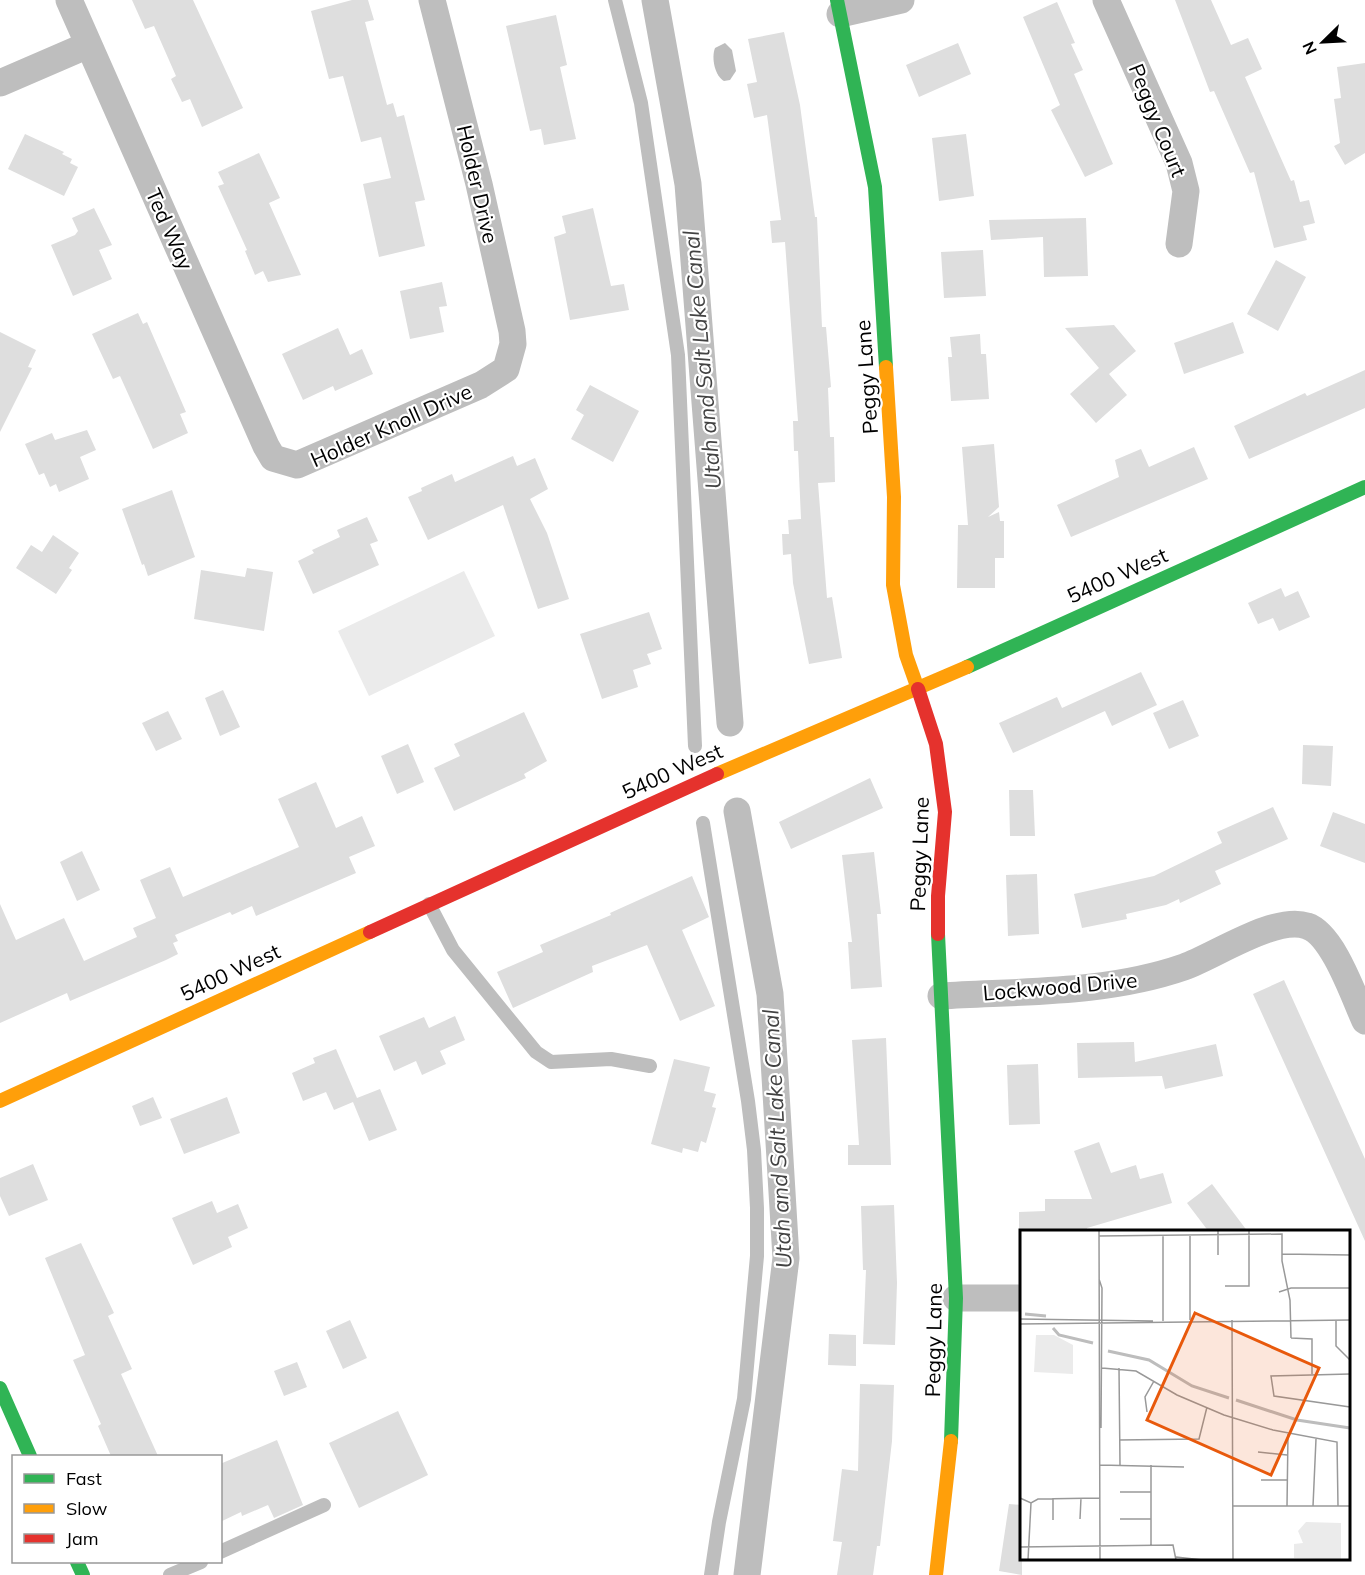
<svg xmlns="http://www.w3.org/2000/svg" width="1365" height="1575" font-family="Mulish,sans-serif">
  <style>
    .green { fill: #ebebeb }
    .water { fill: #bdbdbd }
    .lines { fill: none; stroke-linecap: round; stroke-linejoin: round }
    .canal { stroke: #bdbdbd; stroke-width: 27 }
    .building { fill: #dedede }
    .lane { stroke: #bebebe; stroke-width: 14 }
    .street { stroke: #bebebe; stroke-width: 27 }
    .fast { stroke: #30b455; stroke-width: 14 }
    .slow { stroke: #ff9f0a; stroke-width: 14 }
    .jam { stroke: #e5322d; stroke-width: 14 }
    .labels { text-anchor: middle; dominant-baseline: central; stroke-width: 4.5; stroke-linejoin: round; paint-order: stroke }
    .street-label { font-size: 21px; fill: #000; stroke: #fff }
    .water-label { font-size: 22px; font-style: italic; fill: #424242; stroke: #fff }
    .inset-river { fill: none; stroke: #bdbdbd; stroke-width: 3 }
    .inset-road { fill: none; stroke: #999; stroke-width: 1.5 }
    .view { fill: #e8590c; fill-opacity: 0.15; stroke: #e8590c; stroke-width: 3 }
    .inset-edge { fill: none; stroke: #000; stroke-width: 3 }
  </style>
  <rect width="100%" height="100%" fill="#fff"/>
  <path class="green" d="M464 571 495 636 369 696 338 631Z"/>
  <path class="water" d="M725 43 732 50 736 71 730 80 724 81C715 76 711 58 715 48Z"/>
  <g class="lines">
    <path class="canal" d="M655 0 688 184 730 723
      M737 811 770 994 786 1258 747 1575"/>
  </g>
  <path class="building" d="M132 0H193L243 108 202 127 190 99 182 102 171 79 176 76 154 26 145 29Z
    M352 0H368L374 20 365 22 387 105 393 103 397 117 404 115 425 200 415 202 425 246 379 257 363 184 391 178 381 137 361 142 343 76 329 79 311 11Z
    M1175 0H1211L1231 45 1248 38 1262 69 1245 77 1291 181 1294 180 1300 202 1309 200 1315 223 1303 226 1307 240 1274 248 1254 172 1250 173 1214 91 1210 92Z
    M1057 2 1075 43 1071 44 1083 70 1074 74 1113 164 1085 177 1051 110 1060 105 1023 17Z
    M556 15 567 65 560 67 576 139 544 145 541 129 530 131 506 26Z
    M784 32 800 105 815 217H817L822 327H826L831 387 828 388 830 437H834L835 482 818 483 827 598 832 597 842 658 809 664 793 583 791 554 783 555 782 534H789L788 520 801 519 798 451H794L793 421H798L785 242 772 243 770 221 781 220 767 115 754 118 747 84 757 82 748 39Z
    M958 43 971 74 919 97 906 65Z
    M1365 63V153L1345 165 1334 146 1340 143 1334 99 1341 98 1337 67Z
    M25 134 64 152 62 154 72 159 70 163 78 167 64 196 8 169Z
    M966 134 974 196 939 201 932 138Z
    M259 153 280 198 269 203 301 275 268 282 263 271 255 275 245 251 247 250 218 186 224 184 218 172Z
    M94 208 112 245 99 250 112 279 73 296 51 245 75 235 78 231 72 218Z
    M593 208 611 286 624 284 629 310 570 320 554 237 566 233 562 216Z
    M1086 218 1088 276 1044 277 1043 237 991 240 989 220Z
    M983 250 986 296 944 298 941 252Z
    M1276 260 1306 277 1278 331 1247 314Z
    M442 282 447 306 439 307 444 332 410 339 400 291Z
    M138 313 143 324 147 322 186 412 180 414 188 433 153 449 120 376 113 379 92 334Z
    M1233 322 1244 353 1184 374 1174 343Z
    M1114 325 1136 351 1109 374 1127 395 1096 423 1070 394 1099 368 1065 328Z
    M338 328 350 355 362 349 373 374 335 391 333 386 303 400 282 354Z
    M0 332 36 350 28 367 32 368 0 432Z
    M980 334 981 354H986L989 399 951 401 948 357H952L950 337Z
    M1365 370V408L1249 459 1234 426 1305 393 1307 396Z
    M590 385 639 411 613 462 571 439 584 415 576 410Z
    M87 430 96 450 80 457 89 479 59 492 56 484 50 487 44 473 39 475 25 444 52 433 55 440Z
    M994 444 999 507 988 517 999 512 1000 521H1004V558H995V588H957L958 525H968L962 447Z
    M1194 447 1208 479 1071 537 1057 505 1119 477 1115 460 1141 449 1149 467Z
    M513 456 517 466 535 458 548 489 530 499 547 533 569 599 538 609 503 505 428 540 408 497 422 491 421 488 452 474 455 482Z
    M172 490 195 557 148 576 144 564 142 565 122 509Z
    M367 517 378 541 370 544 379 565 313 594 298 561 314 553 312 550 340 537 337 530Z
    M53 535 79 553 69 568 72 570 56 594 16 568 31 545 42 552Z
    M247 568 273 572 264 631 194 619 201 570 245 577Z
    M1281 588 1285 597 1298 591 1310 617 1279 631 1273 618 1258 624 1248 603Z
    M649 612 662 649 647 654 651 664 633 670 638 687 602 699 580 634Z
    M1141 672 1157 705 1112 726 1105 711 1013 753 999 723 1057 697 1062 708Z
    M223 690 240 727 220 736 205 698Z
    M1183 700 1199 736 1169 749 1153 713Z
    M168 711 182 739 156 751 142 723Z
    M524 712 547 761 524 774 526 778 454 811 434 768 460 756 454 744Z
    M408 744 424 782 397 794 381 756Z
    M1303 745 1333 746 1331 786 1302 784Z
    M870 778 883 808 791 849 779 822Z
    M316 782 336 828 362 816 375 846 349 857 356 873 256 916 252 906 232 915 230 912 175 935 178 941 173 943 178 954 166 960 70 1001 67 993 0 1023V904L16 940 64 918 84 961 137 937 133 928 156 918 140 880 170 867 183 897 299 847 278 799Z
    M1009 790H1033L1035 836H1010Z
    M1273 807 1288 839 1215 871 1221 884 1180 903 1179 899 1166 905 1126 914 1127 919 1082 928 1074 894 1154 876 1222 843 1217 832Z
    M1333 812 1365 824V863L1320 846Z
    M82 851 100 890 77 901 60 862Z
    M874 852 881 914H877L882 987 851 989 848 942H852L842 855Z
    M1037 874 1039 934 1008 936 1006 875Z
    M692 876 709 917 682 930 715 1006 680 1021 647 945 592 966 593 972 513 1008 497 972 543 952 540 945 611 915 610 913Z
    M1284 980 1365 1159V1241L1253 994Z
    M455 1016 465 1040 440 1051 446 1064 422 1075 416 1061 394 1071 379 1036 424 1017 429 1028Z
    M886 1038 891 1165H848V1145H859L852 1040Z
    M1134 1042 1135 1062 1216 1044 1223 1076 1165 1089 1162 1076 1078 1078 1077 1043Z
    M336 1049 357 1098 380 1089 397 1130 369 1141 353 1102 334 1110 326 1092 303 1101 292 1073 315 1063 313 1058Z
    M674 1059 710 1067 704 1091 716 1094 712 1107 716 1108 706 1143 701 1141 698 1152 683 1148 682 1153 651 1144Z
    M1038 1064 1040 1124 1009 1125 1007 1065Z
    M153 1097 162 1118 140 1126 132 1106Z
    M227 1097 240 1133 184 1154 170 1119Z
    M1099 1142 1111 1173 1136 1165 1140 1179 1163 1173 1172 1203 1087 1228V1232H1019V1212L1045 1211V1199H1092L1074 1151Z
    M33 1164 48 1200 9 1216 0 1196V1178Z
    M1212 1184 1248 1232H1209L1187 1203Z
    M212 1201 217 1213 238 1204 248 1228 228 1237 232 1247 193 1265 172 1218Z
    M894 1205 897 1283 895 1345 863 1344 866 1270H863L861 1206Z
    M81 1243 114 1313 108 1316 132 1369 121 1374 158 1456H111L98 1426 101 1424 73 1360 85 1355 45 1258Z
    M350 1320 367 1358 343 1369 326 1331Z
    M829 1334 856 1335V1366L828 1365Z
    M297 1362 307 1387 284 1396 274 1371Z
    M860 1384 894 1385 892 1441 880 1546H877L873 1575H837L842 1542 833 1541 842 1469 858 1471Z
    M398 1411 428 1475 359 1508 329 1443Z
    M277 1440 303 1505 274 1518 268 1505 242 1516 241 1512 220 1522V1464Z
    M1009 1504 1022 1505V1575L999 1571Z"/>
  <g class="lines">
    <path class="lane" d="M615 0 641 103 678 355 695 746
      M703 823 748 1101 754 1150 757 1208V1256L744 1399 719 1522 711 1575
      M429 904 453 950 536 1052 551 1062 611 1059 650 1066
      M220 1552 324 1505
      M170 1575 201 1562"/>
    <path class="street" d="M69 0 266 446 273 458 297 465 481 385 506 369 513 344 512 331 479 184 432 0
      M1106 0 1179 163 1186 191 1179 244
      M840 14 901 0
      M0 83 88 45
      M941 996C1022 991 1106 994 1184 967 1215 956 1275 915 1307 926 1333 934 1354 997 1365 1021
      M956 1298H1022"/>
    <path class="fast" d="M837 0 875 187 886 367
      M967 667 1365 487
      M938 934 956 1298 951 1441
      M0 1388 30 1456
      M77 1562 83 1575"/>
    <path class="slow" d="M886 367 894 497 893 585 906 655 918 689
      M717 774 967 667
      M0 1101 370 932
      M936 1575 951 1441"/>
    <path class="jam" d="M918 689 936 744 945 812 938 896V934
      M370 932 717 774"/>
  </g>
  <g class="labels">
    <g class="street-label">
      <text transform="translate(1158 120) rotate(68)">Peggy Court</text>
      <text transform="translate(478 184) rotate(77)">Holder Drive</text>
      <text transform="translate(170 229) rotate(66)">Ted Way</text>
      <text transform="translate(866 377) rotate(-94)">Peggy Lane</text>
      <text transform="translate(391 425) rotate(-24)">Holder Knoll Drive</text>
      <text transform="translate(1117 575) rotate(-24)">5400 West</text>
      <text transform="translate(672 771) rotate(-24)">5400 West</text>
      <text transform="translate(919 854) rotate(-88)">Peggy Lane</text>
      <text transform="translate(230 972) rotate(-25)">5400 West</text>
      <text transform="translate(1060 986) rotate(-5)">Lockwood Drive</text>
      <text transform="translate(933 1340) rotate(-89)">Peggy Lane</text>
    </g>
    <g class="water-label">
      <text transform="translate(702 360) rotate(-95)">Utah and Salt Lake Canal</text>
      <text transform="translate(777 1139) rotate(-93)">Utah and Salt Lake Canal</text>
    </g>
  </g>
  <g transform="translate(1020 1230)">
    <rect width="330" height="330" fill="#fff"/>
    <path d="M16 105H34L53 115V144L14 142ZM286 292 321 293V330L274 328V314L283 313 278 301Z" fill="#ebebeb"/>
    <path class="inset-river" d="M5 84 26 86M33 98 39 105 73 113M88 121 129 130 172 156 209 168M216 170 277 190 330 198"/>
    <path class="inset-road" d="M79 0 80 330M198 0V25M79 6 262 4V31L270 70 271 108M143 6V91M170 6V90M262 24 330 25M79 49 82 58 81 198M205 56H229V0M259 62 271 58H330M0 89 133 91M212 90 213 330M316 90V116L330 130M0 94 330 90M271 108 292 109V144M82 138 116 141 157 165 204 185 253 200 317 212 318 276M99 138 100 235M330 144 251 146 254 166 330 177M127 182 125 167 134 151M99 210 179 209 187 177M238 222 267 225M80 235 164 237M131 235V315M241 250H267M100 262H131M0 268 11 273 18 269 80 268M213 276H330M267 276 268 204M293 276 296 209M60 289 61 268M100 289H131M33 290V268M0 317 153 315 156 330M156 327 183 330M8 330 11 273"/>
    <path class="view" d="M175 83 299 138 251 245 127 190Z"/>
    <rect width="330" height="330" class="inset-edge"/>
  </g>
  <rect x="12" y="1455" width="210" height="108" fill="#ffffff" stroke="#999999" stroke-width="1.5"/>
  <rect x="24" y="1474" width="30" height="9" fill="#30b455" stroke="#999999" stroke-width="1.5"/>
  <text x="66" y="1485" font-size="18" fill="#000000">Fast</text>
  <rect x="24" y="1504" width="30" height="9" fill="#ff9f0a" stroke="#999999" stroke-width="1.5"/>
  <text x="66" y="1515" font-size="18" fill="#000000">Slow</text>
  <rect x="24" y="1534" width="30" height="9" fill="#e5322d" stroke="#999999" stroke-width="1.5"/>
  <text x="66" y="1545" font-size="18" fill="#000000">Jam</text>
  <g transform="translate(1323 42) rotate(246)" stroke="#ffffff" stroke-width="4.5" paint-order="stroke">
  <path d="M0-4.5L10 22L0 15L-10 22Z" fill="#000000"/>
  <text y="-9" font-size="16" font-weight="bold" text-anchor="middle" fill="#000000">N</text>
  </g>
</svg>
